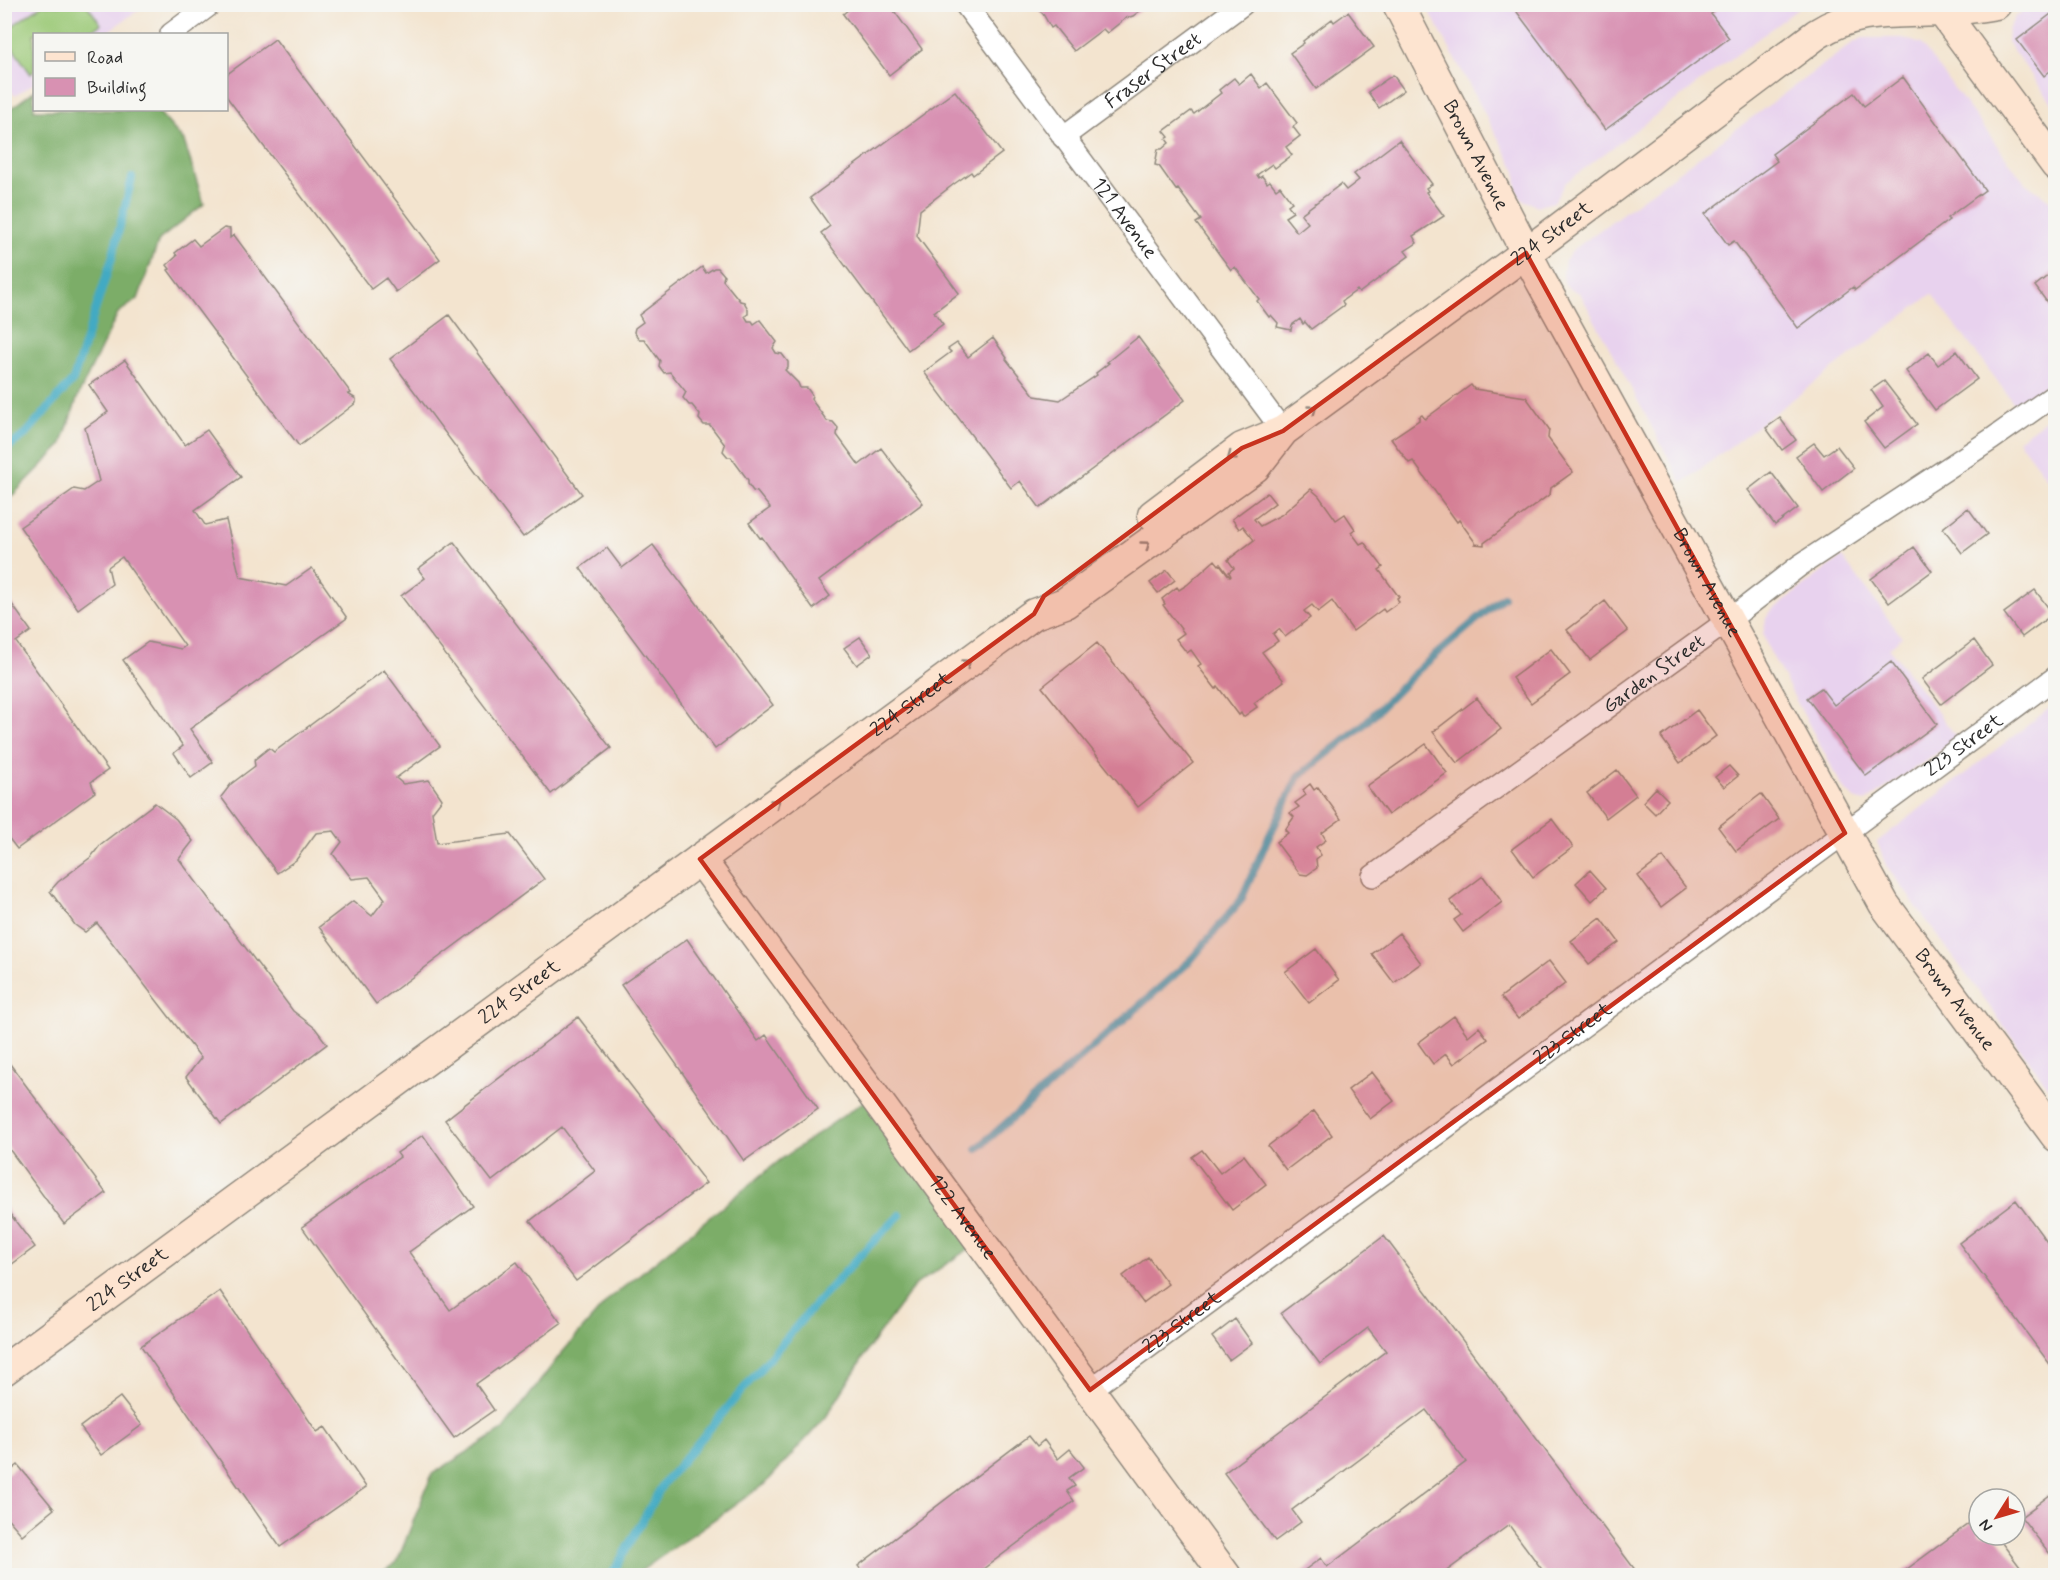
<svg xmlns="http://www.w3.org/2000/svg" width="2060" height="1580" font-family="Mynerve,sans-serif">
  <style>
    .built { fill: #e8d2ee }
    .green { fill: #9bc977; stroke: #637a51; stroke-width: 1.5 }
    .forest { fill: #7cad68; stroke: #546c4a; stroke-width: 1.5 }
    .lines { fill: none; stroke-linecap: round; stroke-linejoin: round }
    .stream { stroke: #43aac3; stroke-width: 8 }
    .building { fill: #d891b2 }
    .street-casing { stroke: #8f887d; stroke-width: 24 }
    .secondary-casing { stroke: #8f887d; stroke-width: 33 }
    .street { stroke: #fff; stroke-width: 21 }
    .secondary { stroke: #fde4d0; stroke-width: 30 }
    .oneway { stroke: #94887e }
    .marked { fill: #c8321e; fill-opacity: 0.2; stroke: #c8321e; stroke-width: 4.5; stroke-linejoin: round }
    .labels { text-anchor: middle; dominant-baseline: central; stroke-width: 4.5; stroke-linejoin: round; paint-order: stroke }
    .street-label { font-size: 20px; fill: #2b2b2b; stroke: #f6f6f2 }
  </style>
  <rect width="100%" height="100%" fill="#f6f6f2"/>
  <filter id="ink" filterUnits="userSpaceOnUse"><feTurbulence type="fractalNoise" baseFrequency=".0167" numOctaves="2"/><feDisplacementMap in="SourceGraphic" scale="12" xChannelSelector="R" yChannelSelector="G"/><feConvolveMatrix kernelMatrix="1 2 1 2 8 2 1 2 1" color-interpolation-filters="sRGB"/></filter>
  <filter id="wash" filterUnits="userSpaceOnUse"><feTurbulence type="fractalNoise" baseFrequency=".008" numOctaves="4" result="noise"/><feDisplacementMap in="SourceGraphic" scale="24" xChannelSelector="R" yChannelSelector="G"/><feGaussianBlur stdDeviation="1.35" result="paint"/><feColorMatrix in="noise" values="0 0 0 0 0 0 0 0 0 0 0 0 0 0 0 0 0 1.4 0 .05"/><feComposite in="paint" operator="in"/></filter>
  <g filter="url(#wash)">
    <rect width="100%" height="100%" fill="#f3e4cf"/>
    <path class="built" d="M5 5H146L104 34H34V83L15 96 5 82Z
      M1426 5H1803L1565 183 1554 202 1538 206 1523 200 1517 191 1516 171Z
      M2044 5H2055V107L2007 42 2008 30 2015 17 2024 10Z
      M1863 38H1903L1921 44 2025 183 2055 204V378L2016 406 1932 294 1682 483 1580 293 1570 289 1565 284 1563 275 1565 260 1573 250 1854 42Z
      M2055 413V489L2018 440Z
      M1842 557 1902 637 1889 648 1958 739 1865 802 1854 799 1842 786 1768 648 1763 635 1766 618 1771 611Z
      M2055 704V1096L1886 865 1877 842Z"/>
    <path class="green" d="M42 5H87L101 24 87 34H34V71L31 74 5 37V31Z"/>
    <path class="forest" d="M34 91V110H157L184 141 204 204 159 240 138 299 118 313 78 396 61 446 5 503 4 204 11 192 5 182V113Z
      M873 1095 980 1241 914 1286 873 1342 826 1417 766 1483 635 1575 376 1576 397 1562 432 1474 503 1430 560 1355 609 1299 780 1160Z"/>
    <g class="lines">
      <path class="stream" d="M4 450 25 435 73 380 112 258 132 178
        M977 1149 1189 962 1241 900 1265 845 1298 777 1362 726 1418 670 1503 597
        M611 1576 663 1484 811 1309 865 1250 900 1215"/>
    </g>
    <g id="blocks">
      <path class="building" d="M855 4H889L922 49 889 75 843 14Z
        M1033 4H1149L1133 16 1126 18 1107 33 1103 29 1074 51 1054 26 1051 28 1043 14Z
        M1511 4H1714L1717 9 1711 14 1729 38 1605 130Z
        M2055 11V67L2044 76 2017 40Z
        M1348 12 1374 47 1316 89 1290 53 1304 43 1303 41 1332 19 1334 22Z
        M275 39 440 259 396 292 386 278 371 289 226 96V75Z
        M1251 74 1261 88 1267 83 1297 123 1293 127 1300 136 1286 147 1292 155 1275 168 1272 164 1257 175 1259 178 1262 176 1267 183 1270 181 1276 189 1280 186 1292 202 1288 205 1293 212 1285 217 1297 232 1308 223 1301 214 1341 184 1346 190 1359 180 1354 174 1399 140 1432 184 1426 188 1428 191 1426 192 1444 216 1413 236 1417 243 1405 251 1409 256 1359 293 1357 290 1342 301 1344 305 1311 329 1305 322 1303 324 1300 319 1292 325 1291 330 1277 327 1278 323 1271 315 1269 317 1257 301 1259 299 1235 267 1231 270 1196 223 1201 220 1178 189 1176 190 1159 166 1155 165 1158 149H1162L1169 143 1166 139 1169 137 1164 131 1191 111 1194 114 1221 93 1219 90 1234 78 1239 84Z
        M1393 75 1404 90 1379 108 1368 92Z
        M1903 77 1985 190 1947 218 1949 220 1855 290 1853 287 1798 328 1734 241 1728 245 1705 214 1777 161 1772 154 1854 93 1864 106Z
        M955 91 1002 153 973 175 971 172 954 184 920 210 917 236 959 293 934 312 943 324 908 350 821 233 830 226 810 198Z
        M224 228 230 229V238L234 235 351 393 348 394 356 399V403L299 446 168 270 170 269 167 265 177 256 175 253 193 239 199 246Z
        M702 267 706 273 714 268H718L724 275 723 280 740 301 744 302 748 309V314L745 316 748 321H752L754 324 760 320 777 342 773 348 776 353 782 354 788 362V367L785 370 798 383 800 388H807L812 395 811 399 827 421 833 422 838 428 837 435 859 465 881 448 923 503 819 581 830 596 813 609 762 537 760 538 749 523 770 508 757 492 753 491 748 484V480L731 457H728L723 451 725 445 710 425H704L699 419 700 415 692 405H689L683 398 686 392 670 372 664 373 659 366 660 361 644 339H639L634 332 635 328 643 322 639 315Z
        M2055 270V313L2035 286Z
        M449 315 582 494 523 537 390 359Z
        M1138 337 1185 400 1040 508 1020 481 1011 488 924 372 951 352 948 349 957 343 968 357 993 338 1007 358 1006 359 1035 396 1060 400 1097 375 1096 373 1109 363 1107 362Z
        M1957 351 1977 379 1935 410 1906 371 1929 353 1938 365Z
        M125 360 185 445 207 430 241 477 195 510 205 525 226 520 240 577 286 586 312 568 347 618 190 729 213 762 191 778 174 753 183 746 123 660 148 642 181 649 185 646 122 557 108 567 112 584 78 609 20 527 74 489 84 491 99 481 85 428 108 412 89 385Z
        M1884 381 1917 424 1884 448 1864 422 1883 407 1871 390Z
        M1471 385 1474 389 1526 397 1549 429 1548 438 1573 472 1551 488 1550 494 1484 543V545L1475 544V542L1459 520 1457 522 1413 461 1409 463 1391 439 1419 420V417L1422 415 1425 419Z
        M1780 418 1796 440 1782 450 1766 428Z
        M1814 443 1824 455 1837 446 1854 468 1823 492 1796 456Z
        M1771 472 1798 508 1775 525 1748 490Z
        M1311 489 1319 496 1336 520 1345 514 1355 529 1351 532 1360 544 1364 542 1383 567 1379 570 1399 597 1397 598 1399 602 1385 612 1383 609 1353 631 1332 601 1318 612 1312 605 1304 611 1310 618 1285 637 1279 629 1273 634 1278 641 1262 652 1284 681 1254 703 1257 707 1243 717 1241 713 1239 715 1218 687 1216 689 1198 666 1201 664 1191 650 1187 653 1176 639 1184 633 1163 605 1165 604 1162 599 1177 587 1179 590 1187 585 1215 560 1219 565 1220 564 1230 577 1231 576 1229 572 1234 568 1228 560 1254 540 1243 526 1239 529 1232 519 1267 493 1275 503 1254 519 1260 526 1281 515Z
        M1968 508 1987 534 1962 553 1943 528Z
        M454 542 611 748 551 794 401 596 425 578 418 569Z
        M653 545 773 705 715 749 580 568 607 548 622 568Z
        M1914 547 1932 571 1889 603 1871 579Z
        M1167 570 1175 580 1158 593 1150 583Z
        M2035 590 2053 614 2022 637 2004 613Z
        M4 593 31 631 16 642 108 770 91 782 95 792 17 849 4 832Z
        M1605 601 1628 631 1590 660 1567 630Z
        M860 637 872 654 857 665 844 648Z
        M1974 640 1992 665 1941 704 1922 679Z
        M1097 643 1193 763 1138 807 1042 687Z
        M1551 649 1570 674 1531 703 1512 678Z
        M1891 662 1937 724 1866 776 1807 698 1821 688 1834 705Z
        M384 670 440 746 396 778 403 784 429 780 442 799 432 812 437 843 510 834 544 879 376 1004 319 927 353 901 372 916 385 899 369 877 352 879 333 854 342 842 334 831 316 833 296 860 277 873 221 797 231 784 255 766 254 760 269 748 274 752Z
        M1477 698 1501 729 1457 763 1433 732Z
        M1697 710 1716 736 1680 763 1661 737Z
        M1426 744 1447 773 1388 815 1367 786Z
        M1729 766 1738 776 1724 787 1715 777Z
        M1617 770 1636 795 1606 818 1587 793Z
        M1310 784 1314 790 1318 787 1341 819 1322 833 1326 840 1316 847 1321 855 1316 859 1317 868 1307 875 1300 874 1276 842 1288 833 1285 830 1294 817 1290 813 1299 807 1295 803 1306 795 1303 790Z
        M1656 788 1668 800 1655 814 1643 802Z
        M1761 794 1779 819 1736 851 1718 827Z
        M155 803 176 819 193 841 179 859 293 1011 315 1028 327 1044 221 1124 186 1077 201 1058 97 923 85 932 75 925 50 891 58 882 91 857 101 844Z
        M1552 819 1573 847 1533 877 1512 849Z
        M1663 857 1686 888 1661 907 1638 876Z
        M1590 870 1606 888 1592 901 1576 883Z
        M1483 876 1502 902 1463 932 1454 920 1461 915 1450 901Z
        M1601 918 1619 942 1589 964 1571 941Z
        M1399 933 1421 963 1394 983 1372 954Z
        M687 939 758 1041 766 1035 818 1109 744 1161 621 985Z
        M1316 949 1339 980 1309 1003 1285 972Z
        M1549 961 1566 983 1518 1019 1501 997Z
        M1454 1016 1468 1036 1479 1027 1488 1039 1454 1064 1446 1054 1433 1064 1418 1043Z
        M578 1017 706 1183 576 1281 530 1221 595 1171 562 1127 492 1181 445 1120Z
        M4 1056 106 1193 64 1224 4 1142Z
        M1372 1072 1394 1101 1370 1119 1348 1090Z
        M1314 1111 1332 1135 1286 1170 1268 1146Z
        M423 1135 473 1206 409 1252 450 1310 517 1262 561 1323 476 1384 494 1410 454 1438 302 1227 400 1157 397 1153Z
        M1202 1150 1220 1173 1244 1155 1266 1184 1232 1210 1192 1157Z
        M2016 1200 2055 1253V1371L1959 1243Z
        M4 1206 35 1247 4 1270Z
        M1384 1236 1639 1575H1546L1509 1525 1441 1575H1298L1321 1558 1327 1567 1466 1462 1426 1410 1292 1510 1301 1522 1275 1541 1224 1473 1386 1351 1368 1328 1320 1364 1281 1313Z
        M1148 1257 1168 1284 1143 1303 1123 1276Z
        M220 1291 317 1432 325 1427 366 1487 280 1547 141 1346Z
        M1235 1319 1252 1343 1229 1360 1212 1337Z
        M120 1397 142 1425 101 1455 80 1427Z
        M1029 1436 1037 1446 1044 1440 1058 1459 1070 1449 1084 1467 1069 1478 1075 1486 1067 1491 1074 1501 975 1575H865L858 1566Z
        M18 1465 54 1509 22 1535 4 1514V1476Z
        M2055 1491V1550L2050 1554 2021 1517Z
        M1979 1516V1535H1996L2026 1575H1899Z"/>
    </g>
  </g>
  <g filter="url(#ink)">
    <use href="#blocks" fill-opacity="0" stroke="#8f887d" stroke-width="1.5"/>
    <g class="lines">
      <g class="street-casing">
        <g id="street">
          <path id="s1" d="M965 4 1283 431"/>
          <path d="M171 34 211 4"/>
          <path id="s2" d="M1063 137 1243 4"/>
          <path id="s3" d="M1373 876 1729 620 1799 566 1992 439 2056 394"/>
          <path id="s4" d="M1090 1390 2056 677"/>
        </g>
      </g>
      <g class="secondary-casing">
        <g id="secondary">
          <path id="s5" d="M1398 4 1541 281 1884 904 2056 1136"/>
          <path d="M1937 4 2056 165"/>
          <path d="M1153 515 1242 448 1281 432"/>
          <path id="s6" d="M700 859 1226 1576"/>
          <path id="s7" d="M4 1370 1034 614 1065 603 1255 467 1283 431 1553 233 1817 34C1860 7 1893 14 1940 11 1959 10 1978 7 1996 4"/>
        </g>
      </g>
      <use href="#street" class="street"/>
      <use href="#secondary" class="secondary"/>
    </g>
    <defs><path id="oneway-chevron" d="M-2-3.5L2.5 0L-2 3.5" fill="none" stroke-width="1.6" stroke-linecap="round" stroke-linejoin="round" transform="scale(1.5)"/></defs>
    <g class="oneway">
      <use href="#oneway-chevron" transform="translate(1313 409) rotate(-36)"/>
      <use href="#oneway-chevron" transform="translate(1231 457) rotate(143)"/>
      <use href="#oneway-chevron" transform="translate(1146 545) rotate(-36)"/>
      <use href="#oneway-chevron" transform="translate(967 663) rotate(-36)"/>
      <use href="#oneway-chevron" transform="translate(776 803) rotate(-36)"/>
    </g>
  </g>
  <path class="marked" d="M1526 253 1845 833 1090 1390 700 859 1034 614 1044 596 1242 448 1283 431Z"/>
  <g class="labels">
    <g class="street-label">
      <text stroke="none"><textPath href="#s2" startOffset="112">Fraser Street</textPath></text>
      <text stroke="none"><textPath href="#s5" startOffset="170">Brown Avenue</textPath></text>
      <text stroke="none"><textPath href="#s1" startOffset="267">121 Avenue</textPath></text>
      <text stroke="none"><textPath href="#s7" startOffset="1923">224 Street</textPath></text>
      <text stroke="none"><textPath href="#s5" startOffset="656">Brown Avenue</textPath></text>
      <text stroke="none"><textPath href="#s3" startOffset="346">Garden Street</textPath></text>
      <text stroke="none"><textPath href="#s7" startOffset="1125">224 Street</textPath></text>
      <text stroke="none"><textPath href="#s4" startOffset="1086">223 Street</textPath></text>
      <text stroke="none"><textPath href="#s7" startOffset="639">224 Street</textPath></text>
      <text stroke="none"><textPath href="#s5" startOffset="1142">Brown Avenue</textPath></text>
      <text stroke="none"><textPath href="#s4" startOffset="600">223 Street</textPath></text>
      <text stroke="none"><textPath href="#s6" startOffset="444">122 Avenue</textPath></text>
      <text stroke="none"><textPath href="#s7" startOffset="153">224 Street</textPath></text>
      <text stroke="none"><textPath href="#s4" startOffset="114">223 Street</textPath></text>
    </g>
  </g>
  <rect width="2060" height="1580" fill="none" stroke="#f6f6f2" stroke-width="24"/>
  <rect x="33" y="33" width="195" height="78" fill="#f6f6f2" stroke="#a5a5a2" stroke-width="1.5"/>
  <rect x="45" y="52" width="30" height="9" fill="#fde4d0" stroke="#a5a5a2" stroke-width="1.5"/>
  <text x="87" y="63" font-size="18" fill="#2b2b2b">Road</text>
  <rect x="45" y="78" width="30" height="18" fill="#d891b2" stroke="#a5a5a2" stroke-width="1.5"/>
  <text x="87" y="93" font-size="18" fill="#2b2b2b">Building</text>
  <g transform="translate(1997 1517) rotate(233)"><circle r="28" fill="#f6f6f2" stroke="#a5a5a2" stroke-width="1.5"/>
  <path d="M0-4.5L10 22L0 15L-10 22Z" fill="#c8321e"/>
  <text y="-9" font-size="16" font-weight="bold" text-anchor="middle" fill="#2b2b2b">N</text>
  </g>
</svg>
